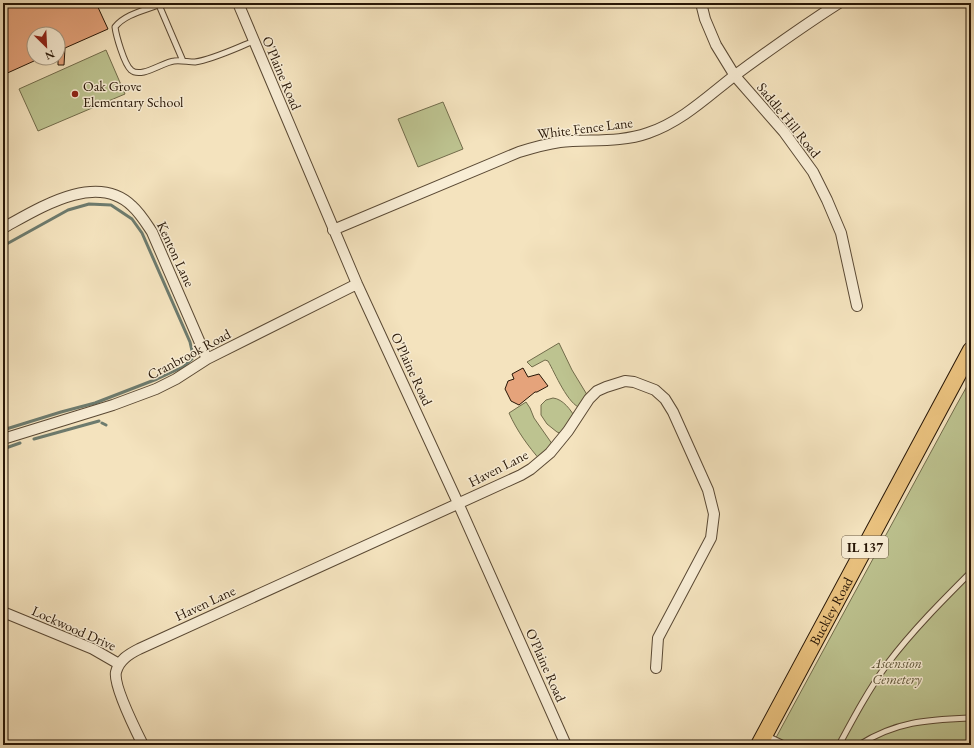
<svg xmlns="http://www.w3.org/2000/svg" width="974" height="748" font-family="'EB Garamond',serif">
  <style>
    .green { fill: #bdc390; stroke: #726c4b }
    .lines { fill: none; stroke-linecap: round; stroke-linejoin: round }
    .stream { stroke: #6d7b6e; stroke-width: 3 }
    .building { fill: #e5a37b; stroke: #271606 }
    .lane-casing { stroke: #5a4934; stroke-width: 7 }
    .street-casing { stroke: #5a4934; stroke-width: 12 }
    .primary-casing { stroke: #271606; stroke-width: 18 }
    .lane { stroke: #f8edd5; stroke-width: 5 }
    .street { stroke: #f8edd5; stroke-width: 10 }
    .primary { stroke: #eac27f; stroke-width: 16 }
    .poi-dot { fill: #8f2418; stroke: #f8edd5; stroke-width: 1.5 }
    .labels { text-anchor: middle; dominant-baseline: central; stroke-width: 3; stroke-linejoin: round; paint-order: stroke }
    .shield { fill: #f8edd5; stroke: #665644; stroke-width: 1 }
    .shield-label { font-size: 13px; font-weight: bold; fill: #271606 }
    .street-label { font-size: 14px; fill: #271606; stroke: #f8edd5 }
    .poi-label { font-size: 14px; fill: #271606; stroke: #f8edd5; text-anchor: start }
    .park-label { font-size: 14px; font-style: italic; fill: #5c5336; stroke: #f8edd5 }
  </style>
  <rect width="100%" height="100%" fill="#f4e3be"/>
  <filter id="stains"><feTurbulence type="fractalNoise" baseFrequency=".005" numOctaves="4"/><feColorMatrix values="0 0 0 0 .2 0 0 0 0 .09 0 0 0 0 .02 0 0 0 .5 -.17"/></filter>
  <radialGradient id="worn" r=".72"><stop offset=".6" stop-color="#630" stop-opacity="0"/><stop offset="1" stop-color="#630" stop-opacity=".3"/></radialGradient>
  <path class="green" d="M106 50 125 94 38 131 19 89Z
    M443 102 463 149 418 167 398 119Z
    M559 343 572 370 589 398 581 408C568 405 555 373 548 361L545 360 532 367 527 362Z
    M971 379V745H772L957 404Z
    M553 398C563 399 571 410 576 419L565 435 557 432 547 424 541 415V405L546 400Z
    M526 402 530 408 534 418 555 448 541 461C528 446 517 431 509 413Z"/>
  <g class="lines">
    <path class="stream" d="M3 246 68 210 89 204 111 205 132 219 142 233 190 342 192 351V359L183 367 157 379 95 403 61 412 3 430
      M102 423 106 425
      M34 439 99 421
      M3 449 20 443"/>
  </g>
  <path class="building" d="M3 3H96L108 29 65 48 64 65H58V34H34V61L3 75Z
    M523 368 528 377 539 374 548 386 537 392H535L519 405 511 401 505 389 508 381 514 379 512 374Z"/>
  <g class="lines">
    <g class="lane-casing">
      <path id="lane" d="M163 3C148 10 126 13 115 27 116 35 124 64 131 70 141 79 163 62 174 61 181 60 188 62 195 62 214 59 236 48 254 41
        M159 5 183 61
        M767 736 786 745
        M839 745C854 717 869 689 888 663 913 630 942 601 971 572
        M859 745C897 721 927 720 971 718"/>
    </g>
    <g class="street-casing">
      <path id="street" d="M238 3 357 284 458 503 566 745
        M701 3 705 19 716 45 735 76 784 132 813 172 827 200 841 233 857 306
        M3 228C38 209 96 171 132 206 140 213 146 223 152 232L207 359
        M333 230 519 152C532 148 546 144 560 142 589 139 620 143 648 133 681 122 707 97 734 76 768 51 803 26 839 3
        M3 439 113 405 156 389 176 379 207 359 357 284
        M3 612 93 649 119 664
        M143 745C136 731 113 685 116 672 119 660 129 654 139 649L521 475 531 469 550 453 568 431 589 399 597 391 606 387 625 381 634 382 655 390 665 399 673 412 708 490 714 514 711 538 658 638 656 668"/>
    </g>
    <g class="primary-casing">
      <g id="primary">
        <path id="s1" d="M759 745 971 350"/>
      </g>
    </g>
    <use href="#lane" class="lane"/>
    <use href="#street" class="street"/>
    <use href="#primary" class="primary"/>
  </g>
  <circle class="poi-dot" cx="75" cy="94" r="4"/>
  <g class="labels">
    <rect class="shield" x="842" y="536" width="46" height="22" rx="3"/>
    <g class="shield-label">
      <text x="865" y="547">IL 137</text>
    </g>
    <g class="street-label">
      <text transform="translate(282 73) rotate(67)">O'Plaine Road</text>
      <text transform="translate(789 120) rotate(51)">Saddle Hill Road</text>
      <text transform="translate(585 128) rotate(-7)">White Fence Lane</text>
      <text transform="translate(176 254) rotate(65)">Kenton Lane</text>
      <text transform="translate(189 354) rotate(-28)">Cranbrook Road</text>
      <text transform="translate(412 369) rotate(65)">O'Plaine Road</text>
      <text transform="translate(498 468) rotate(-27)">Haven Lane</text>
      <text transform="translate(205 603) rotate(-25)">Haven Lane</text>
      <text stroke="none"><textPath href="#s1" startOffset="152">Buckley Road</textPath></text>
      <text transform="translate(74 628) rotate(24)">Lockwood Drive</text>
      <text transform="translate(546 665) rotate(66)">O'Plaine Road</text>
    </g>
    <g class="poi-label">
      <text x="83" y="86">Oak Grove<tspan x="83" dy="16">Elementary School</tspan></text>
    </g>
    <g class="park-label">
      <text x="897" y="663">Ascension<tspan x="897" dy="16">Cemetery</tspan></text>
    </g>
  </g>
  <rect width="974" height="748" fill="none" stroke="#f4e3be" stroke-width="16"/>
  <rect x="4" y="4" width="966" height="740" fill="none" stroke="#271606" stroke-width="2"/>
  <rect x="8" y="8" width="958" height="732" fill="none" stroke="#271606"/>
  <g transform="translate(46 46) rotate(156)"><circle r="19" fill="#f8edd5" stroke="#a49782"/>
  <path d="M0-3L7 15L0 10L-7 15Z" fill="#8f2418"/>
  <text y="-6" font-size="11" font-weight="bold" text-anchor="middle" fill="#271606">N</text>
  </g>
  <rect width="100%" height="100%" filter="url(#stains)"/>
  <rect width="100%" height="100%" fill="url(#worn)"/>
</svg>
